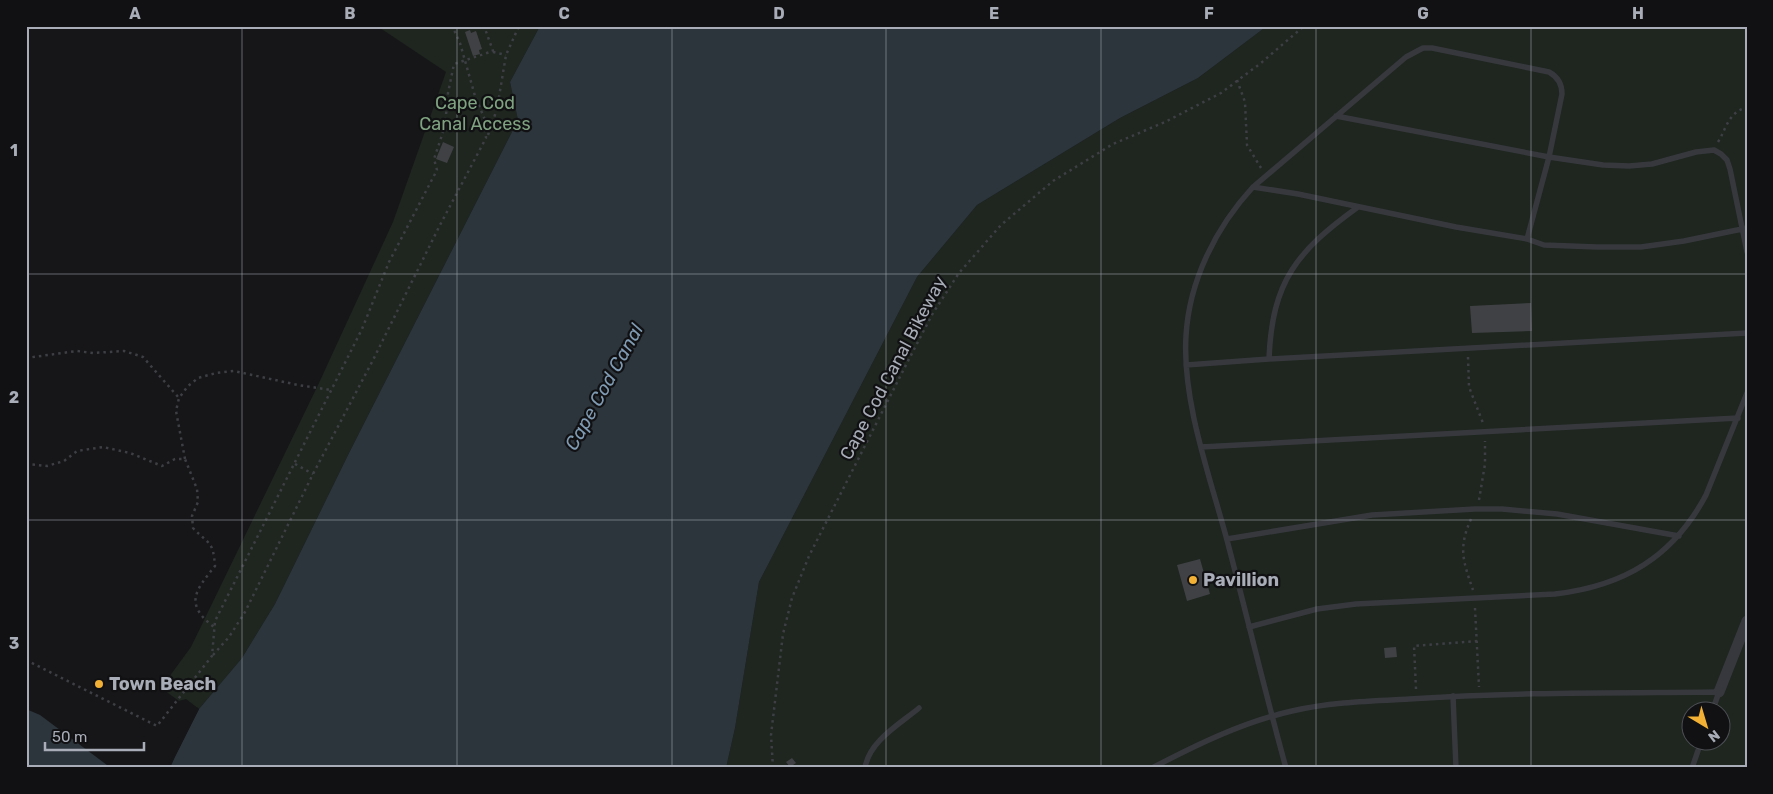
<svg xmlns="http://www.w3.org/2000/svg" width="1773" height="794" font-family="Rubik,sans-serif">
  <style>
    .green { fill: #1e261f; fill-rule: evenodd }
    .water { fill: #2c353c }
    .pier { fill: #161618 }
    .building { fill: #404145 }
    .lines { fill: none; stroke-linecap: round; stroke-linejoin: round }
    .path { stroke: #3d3f44; stroke-width: 2.5; stroke-dasharray: 2.5 4; stroke-linecap: butt }
    .service { stroke: #37383d; stroke-width: 5.5 }
    .minor { stroke: #37383d; stroke-width: 11 }
    .grid { fill: none; stroke: #a8adb8; stroke-width: 1; stroke-opacity: 0.55 }
    .poi-dot { fill: #f2b134; stroke: #111113; stroke-width: 2 }
    .labels { text-anchor: middle; dominant-baseline: central; stroke-width: 4.5; stroke-linejoin: round; paint-order: stroke }
    .park-label { font-size: 18px; fill: #7fa381; stroke: #111113 }
    .street-label { font-size: 18px; fill: #a8adb8; stroke: #111113 }
    .poi-label { font-size: 18px; font-weight: bold; fill: #a8adb8; stroke: #111113; text-anchor: start }
    .water-label { font-size: 19px; font-style: italic; fill: #7f9bb3; stroke: #111113 }
    .neatline { fill: none; stroke: #a8adb8; stroke-width: 2 }
    .grid-label { font-size: 16px; text-anchor: middle; font-weight: bold; fill: #a8adb8 }
  </style>
  <rect width="100%" height="100%" fill="#161618"/>
  <path class="green" d="M377 26H540L510 82 518 120 349 453 275 604 242 658 199 709 186 699 179 701 161 688 191 647 319 383 393 222 446 72Z
    M1267 26H1747V768H726L735 728 759 582 917 277 977 205 1120 118 1198 78ZM1690 712H1720V742H1690Z"/>
  <path class="water" d="M540 26H1267L1198 78 1120 118 977 205 917 277 759 582 735 728 726 768H169L199 709 242 658 275 604 349 453 518 120 510 82Z
    M26 709 40 715 111 768H26Z"/>
  <path class="pier" d="M197 707 199 709 175 757 170 768H167Z"/>
  <path class="building" d="M470 30 471 33 476 31 482 49 479 50 480 54 473 56 465 32Z
    M443 142 454 147 447 163 436 159Z
    M1531 303 1532 331 1472 333 1470 306Z
    M1200 559 1210 594 1187 601 1177 565Z
    M1396 647 1397 657 1385 658 1384 648Z
    M792 758 796 763 790 767 786 762Z"/>
  <g class="lines">
    <path class="path" d="M493 52 506 55
      M1237 80 1245 102 1247 145 1261 168
      M488 135 497 109 506 55 519 26
      M1718 142C1727 127 1728 113 1747 107
      M1468 357 1469 387 1483 423
      M26 358 77 351 93 353 124 351 143 357 179 398
      M185 459 176 411 179 398 188 386 198 378 216 373 234 371 298 385 331 390
      M26 464 47 466 64 461 77 451 103 447 130 453 162 466 175 459H185L197 489 198 502 192 516 193 528C209 545 213 540 215 566 195 591 184 604 214 627
      M295 464 313 474
      M1479 500 1485 464V441
      M1471 519C1458 548 1463 561 1473 590
      M1475 608 1479 687
      M213 655 229 637 245 612 313 474 372 362 440 225 486 138 485 120 475 96 460 43 455 32 450 26
      M26 660 157 726 212 656 215 621 362 329 389 262 437 170 434 159 445 126 448 93 454 64 493 51 484 26
      M1416 689 1414 646 1477 641
      M773 768 771 735 783 634 792 598 809 556 909 359 933 313 959 273 1001 225 1053 181 1113 144 1165 122 1221 93 1261 63 1304 26
      M1702 768 1727 766 1738 768"/>
    <path class="service" d="M1336 116 1549 157 1603 165 1629 166 1652 164 1696 152 1714 150 1721 154 1727 160 1730 169 1747 252
      M1253 187 1298 194 1456 227 1527 239 1544 245 1597 247H1641L1684 241 1747 228
      M1269 359C1272 281 1297 251 1358 207
      M1186 365 1269 359 1747 333
      M1201 447 1738 418
      M1227 539 1372 515 1475 509H1502L1557 514 1679 536
      M1249 627 1317 609 1356 604 1555 594C1624 586 1673 557 1706 495L1747 393
      M1453 696 1456 768
      M865 768C869 741 900 724 919 708
      M1152 768C1196 745 1243 722 1292 711 1330 702 1370 701 1409 699 1512 692 1616 693 1719 692L1712 712
      M1286 768C1265 692 1247 616 1227 540 1210 477 1182 401 1186 336 1189 281 1216 227 1253 187L1406 57 1423 48H1432L1549 72C1558 77 1562 84 1562 94L1549 157 1527 239
      M1692 768 1701 742"/>
    <path class="minor" d="M1719 692 1747 621"/>
  </g>
  <path class="grid" d="M242 26V768M457 26V768M672 26V768M886 26V768M1101 26V768M1316 26V768M1531 26V768M26 274H1747M26 520H1747"/>
  <g class="poi-dot">
    <circle cx="1193" cy="580" r="5"/>
    <circle cx="99" cy="684" r="5"/>
  </g>
  <g class="labels">
    <g class="park-label">
      <text x="475" y="103">Cape Cod<tspan x="475" dy="21">Canal Access</tspan></text>
    </g>
    <g class="street-label">
      <text transform="translate(893 368) rotate(-62)">Cape Cod Canal Bikeway</text>
    </g>
    <g class="poi-label">
      <text x="1203" y="580">Pavillion</text>
      <text x="109" y="684">Town Beach</text>
    </g>
    <g class="water-label">
      <text transform="translate(604 387) rotate(-61)">Cape Cod Canal</text>
    </g>
  </g>
  <rect width="1773" height="794" fill="none" stroke="#111113" stroke-width="55"/>
  <g transform="translate(1706 726) rotate(142)"><circle r="24" fill="#111113" stroke="#4d4f55"/>
  <path d="M0-4L9 19L0 12L-9 19Z" fill="#f2b134"/>
  <text y="-8" font-size="14" font-weight="bold" text-anchor="middle" fill="#a8adb8">N</text>
  </g>
  <path d="M45 742v8h99v-8" fill="none" stroke="#a8adb8" stroke-width="2.5"/>
  <text x="52" y="742" font-size="15" fill="#a8adb8" stroke="#111113" stroke-width="4" paint-order="stroke">50 m</text>
  <rect x="28" y="28" width="1718" height="738" class="neatline"/>
  <g class="grid-label">
    <text x="135" y="19">A</text>
    <text x="350" y="19">B</text>
    <text x="564" y="19">C</text>
    <text x="779" y="19">D</text>
    <text x="994" y="19">E</text>
    <text x="1209" y="19">F</text>
    <text x="1423" y="19">G</text>
    <text x="1638" y="19">H</text>
    <text x="14" y="156">1</text>
    <text x="14" y="403">2</text>
    <text x="14" y="649">3</text>
  </g>
</svg>
